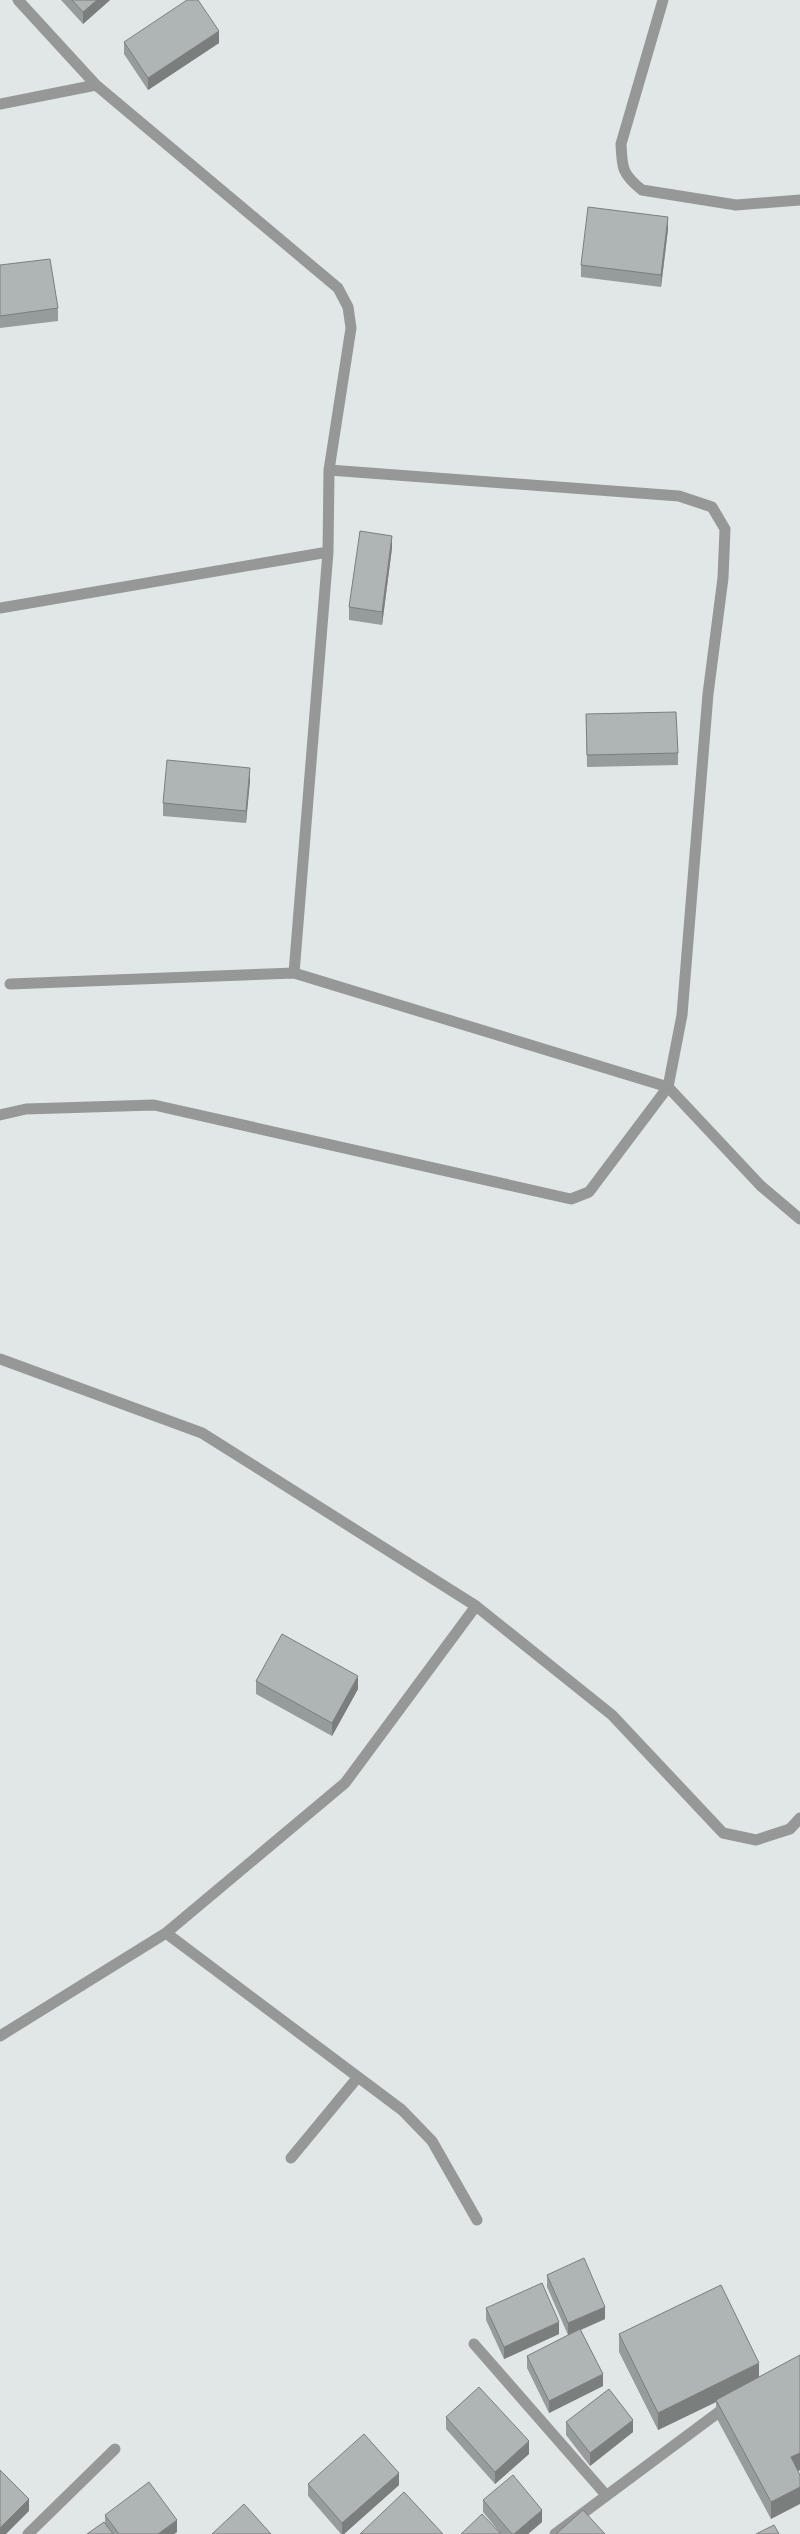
<svg xmlns="http://www.w3.org/2000/svg" width="800" height="2534" font-family="Spectral,serif">
  <style>
    .lines { fill: none; stroke-linecap: round; stroke-linejoin: round }
    .minor { stroke: #969898; stroke-width: 11 }
    .wall { fill: #969c9b }
    .shaded-wall { fill: #7a7f7e }
    .building { fill: #afb5b4; stroke: #7a7f7e }
  </style>
  <rect width="100%" height="100%" fill="#e1e7e6"/>
  <g class="lines">
    <path class="minor" d="M18 0 96 85 338 288 348 307 351 328 329 470 328 552
      M663 0 621 144C622 168 622 174 642 190L736 205 800 200
      M0 104 96 85
      M0 608 328 552 294 973 668 1087 761 1186 800 1219
      M10 984 294 973
      M0 1115 26 1109 154 1105 571 1199 589 1192 668 1087 682 1015 708 694 723 578 725 529 712 507 679 496 329 470
      M0 1359 202 1433 476 1606 612 1715 723 1833 756 1840 790 1829 800 1818
      M166 1933 402 2110 432 2141 477 2220
      M0 2036 166 1933 345 1783 476 1606
      M291 2158 358 2077
      M474 2344 606 2495
      M28 2534 115 2449
      M555 2534 727 2406"/>
  </g>
  <path class="wall" d="M61 0H110L83 24Z
    M124 42 219 43 148 90 124 54Z
    M668 229 661 287 581 277V265Z
    M0 265 58 308V321L0 328Z
    M392 548 382 625 349 620V607Z
    M586 714 678 753V765L587 767Z
    M250 780 246 823 163 816V803Z
    M256 1681 358 1689 332 1736 256 1694Z
    M547 2275 605 2319 581 2330 603 2386 549 2413 527 2368V2356L568 2335 547 2287Z
    M486 2308 559 2334 504 2359 486 2320Z
    M619 2334 759 2377 800 2355V2470L798 2471 771 2519 716 2417V2402L658 2430 619 2352Z
    M446 2417 529 2454 495 2484 446 2429Z
    M566 2422 633 2432 590 2466 566 2435Z
    M308 2484 399 2485 344 2534H341L308 2496Z
    M483 2500 542 2522 528 2534H501L483 2512Z
    M105 2515 177 2532 174 2534H87L105 2523Z"/>
  <path class="shaded-wall" d="M97 0H110L83 24V12Z
    M219 31V43L148 90V78Z
    M668 217V229L661 287V275Z
    M392 536V548L382 625V612Z
    M250 768V780L246 823V811Z
    M358 1676V1689L332 1736V1723Z
    M605 2307V2319L568 2335V2323Z
    M559 2322V2334L504 2359V2347Z
    M759 2363V2381L716 2400V2402L658 2430V2413Z
    M603 2374V2386L549 2413V2401Z
    M633 2420V2432L590 2466V2453Z
    M529 2441V2454L495 2484V2472Z
    M800 2453V2470L791 2475V2457Z
    M399 2473V2485L344 2534H342V2523Z
    M800 2487V2504L771 2519V2502Z
    M29 2499V2511L6 2534H0V2528Z
    M542 2510V2522L528 2534H514Z
    M177 2520V2532L174 2534H158Z"/>
  <path class="building" d="M72 0H97L83 12Z
    M187 0H198L219 31 148 78 124 42Z
    M588 207 668 217 661 275 581 265Z
    M50 259 58 308 0 316V265Z
    M360 531 392 536 382 612 349 607Z
    M676 712 678 753 587 755 586 714Z
    M167 760 250 768 246 811 163 803Z
    M282 1634 358 1676 332 1723 256 1681Z
    M584 2258 605 2307 568 2323 547 2275Z
    M542 2283 559 2322 504 2347 486 2308Z
    M721 2285 759 2363 658 2413 619 2334Z
    M580 2329 603 2374 549 2401 527 2356Z
    M800 2355V2453L791 2457 800 2475V2487L771 2502 716 2400Z
    M479 2387 529 2441 495 2472 446 2417Z
    M609 2389 633 2420 590 2453 566 2422Z
    M364 2434 399 2473 342 2523 308 2484Z
    M0 2470 29 2499 0 2528Z
    M513 2475 542 2510 514 2534H512L483 2500Z
    M149 2482 177 2520 158 2534H119L105 2515Z
    M404 2492 443 2534H360Z
    M244 2504 271 2534H212Z
    M583 2510 605 2534H556Z
    M482 2514 501 2534H461Z
    M104 2522 113 2534H87Z
    M774 2525 779 2534H756Z"/>
</svg>
